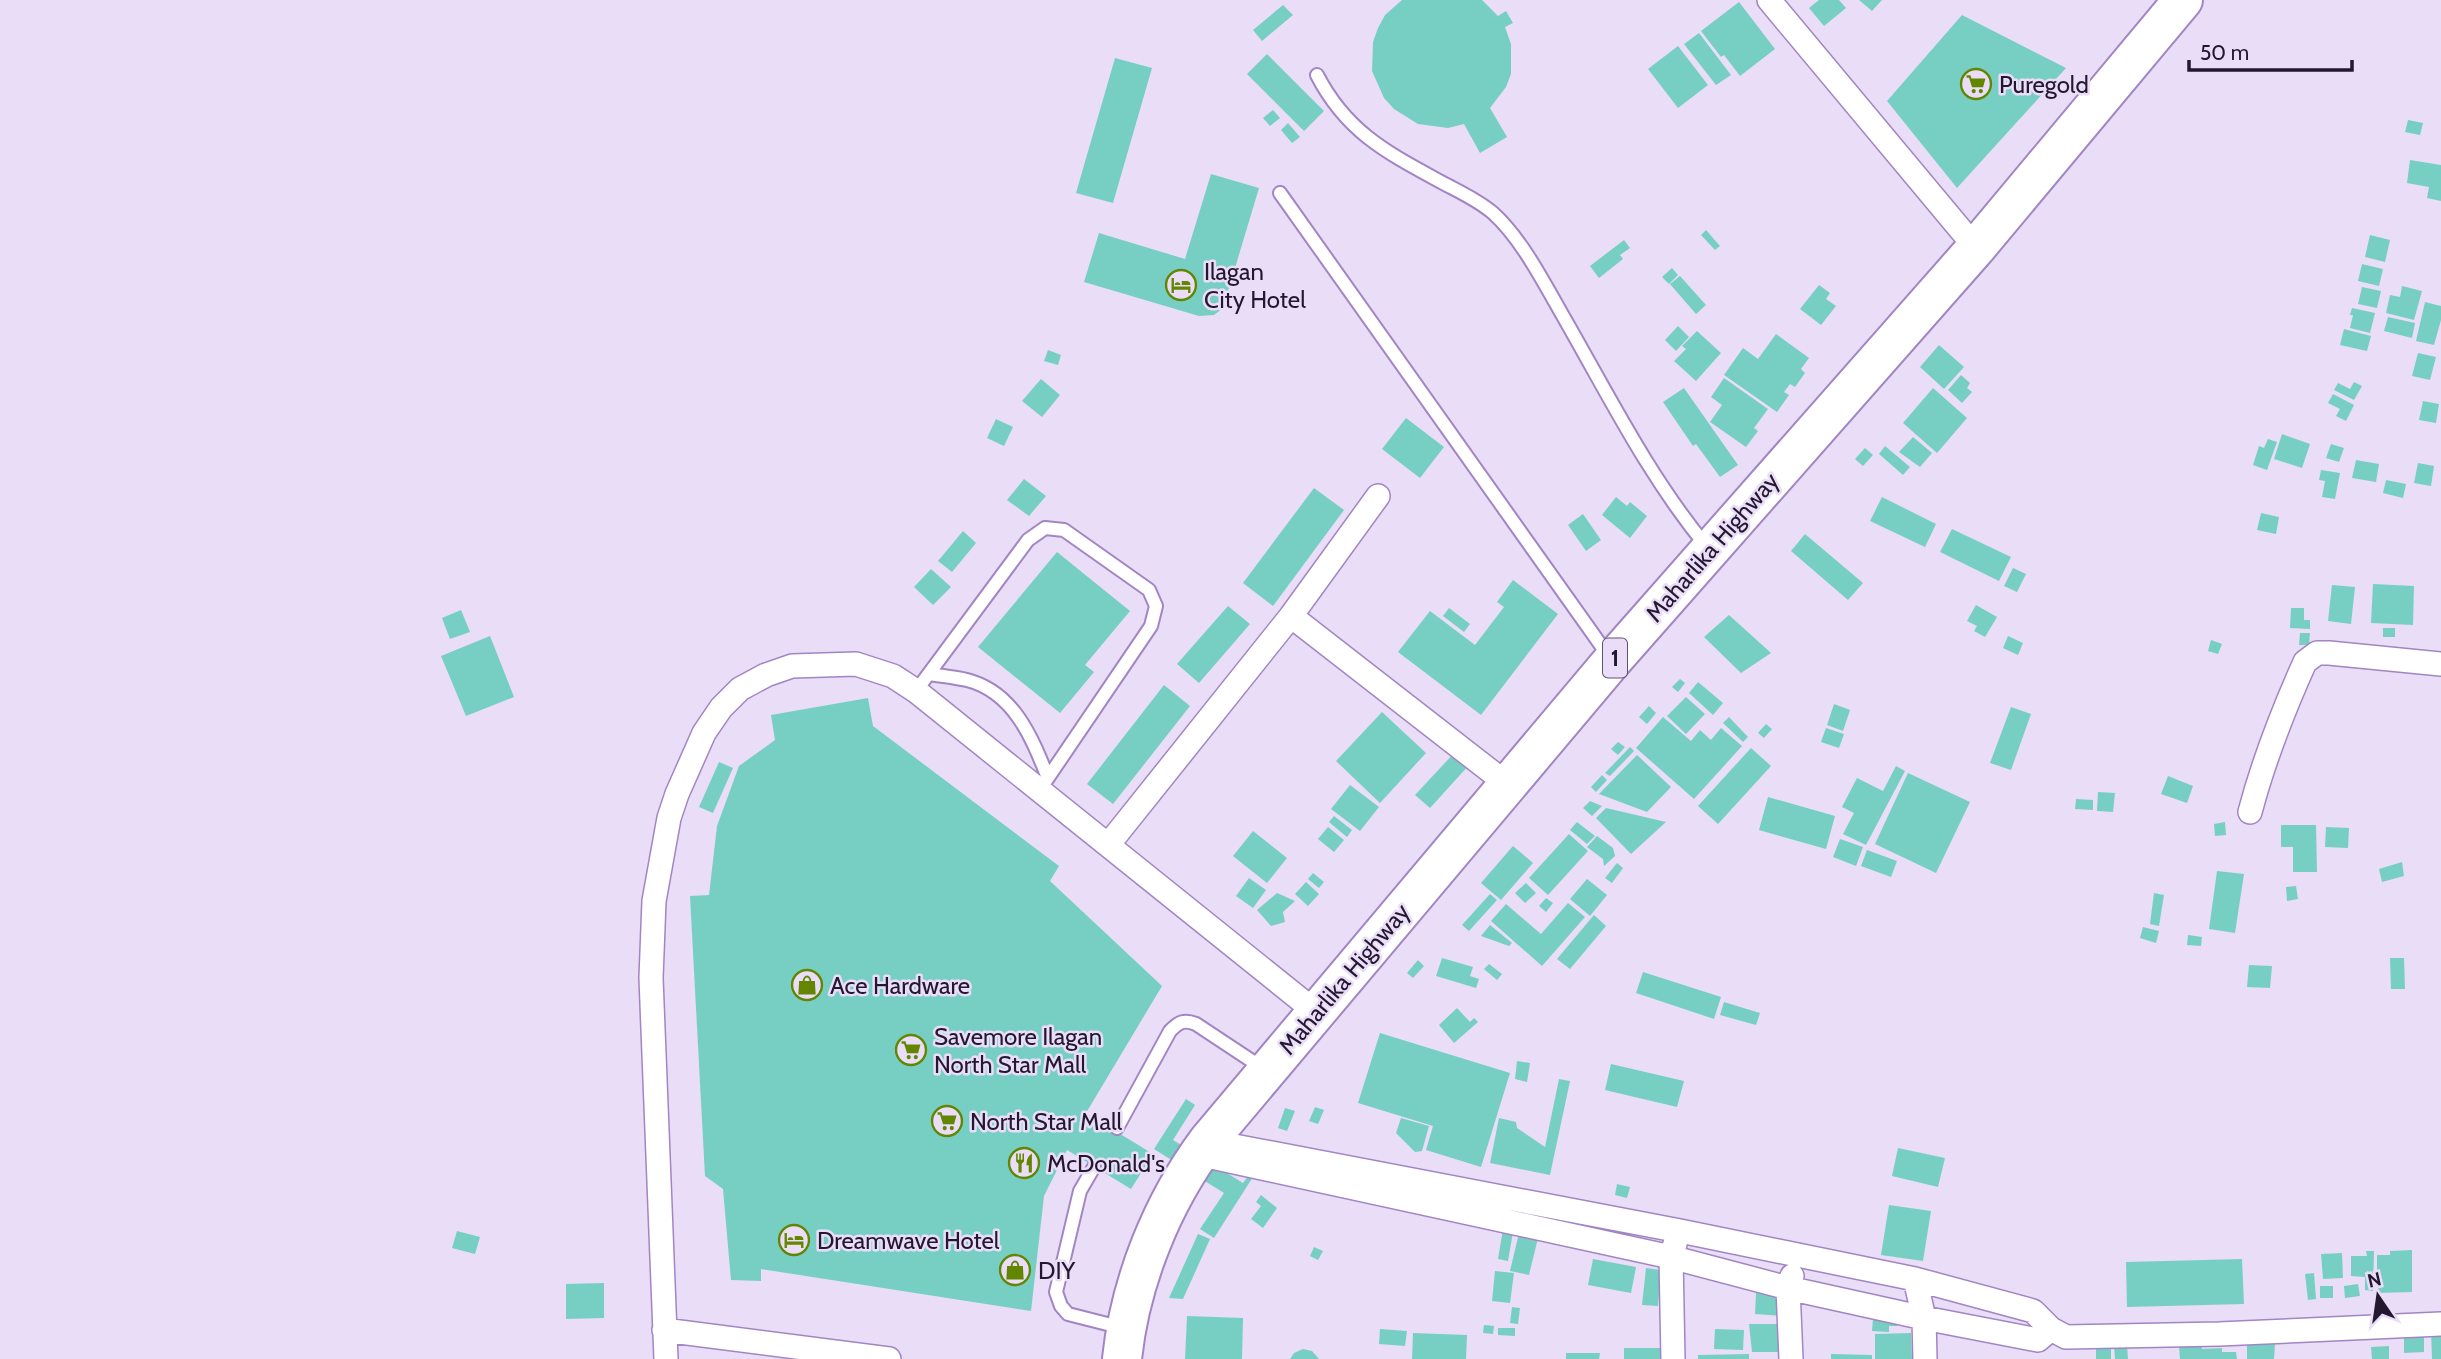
<svg xmlns="http://www.w3.org/2000/svg" width="2441" height="1359" font-family="Cabin,sans-serif">
  <style>
    .building { fill: #77cfc4 }
    .lines { fill: none; stroke-linecap: round; stroke-linejoin: round }
    .lane-casing { stroke: #a285c3; stroke-width: 16 }
    .street-casing { stroke: #a285c3; stroke-width: 26 }
    .highway-casing { stroke: #a285c3; stroke-width: 42 }
    .lane { stroke: #fff; stroke-width: 12 }
    .street { stroke: #fff; stroke-width: 23 }
    .highway { stroke: #fff; stroke-width: 38 }
    .labels { text-anchor: middle; dominant-baseline: central; stroke-width: 5; stroke-linejoin: round; paint-order: stroke }
    .shield { fill: #e9ddf8; stroke: #5f536c; stroke-width: 2 }
    .shield-label { font-size: 23px; font-weight: bold; fill: #241830 }
    .poi-label { font-size: 24px; fill: #241830; stroke: #e9ddf8; text-anchor: start }
    .street-label { font-size: 24px; fill: #241830; stroke: #e9ddf8 }
  </style>
  <rect width="100%" height="100%" fill="#e9ddf8"/>
  <path class="building" d="M1402 0H1482L1498 16 1506 11 1513 23 1505 27 1511 44V74L1506 87 1490 108 1507 137 1480 153 1464 124 1448 128 1418 124 1394 109 1384 98 1372 71 1373 42 1378 28 1385 15Z
    M1819 0H1839L1846 8 1824 26 1809 8Z
    M1859 0H1882L1872 11Z
    M1739 2 1775 49 1740 76 1724 55 1721 57 1701 31Z
    M1283 5 1293 15 1262 41 1253 30Z
    M1962 15 2066 68 1957 188 1887 101Z
    M1699 33 1731 75 1716 85 1684 44Z
    M1678 46 1708 85 1678 108 1648 69Z
    M1267 54 1324 111 1304 131 1247 74Z
    M1115 58 1152 68 1113 203 1076 193Z
    M1273 110 1280 118 1270 126 1263 118Z
    M2408 120 2423 123 2420 135 2405 132Z
    M1288 123 1300 137 1292 143 1281 130Z
    M2410 160 2441 165V201L2427 198 2429 187 2407 183Z
    M1211 174 1259 188 1223 308 1214 315 1199 316 1084 282 1099 233 1185 259Z
    M1706 230 1720 246 1715 250 1701 235Z
    M2370 235 2390 240 2385 262 2365 257Z
    M1624 240 1630 248 1620 255 1623 259 1599 278 1590 266Z
    M2362 264 2383 269 2379 286 2358 281Z
    M1672 268 1678 275 1669 284 1662 277Z
    M1680 276 1706 305 1696 314 1670 284Z
    M1819 285 1830 293 1826 299 1836 306 1821 325 1800 309Z
    M2402 286 2422 291 2414 320 2386 313 2390 295 2400 297Z
    M2362 287 2381 291 2377 308 2358 304Z
    M2425 302 2441 306V320L2434 345 2416 341Z
    M2352 308 2375 313 2370 333 2350 328 2353 315H2350Z
    M2388 317 2415 323 2412 338 2384 331Z
    M1678 326 1689 337 1676 351 1665 340Z
    M2344 329 2371 336 2367 351 2340 345Z
    M1697 331 1721 353 1696 381 1674 361 1686 349 1682 346Z
    M1776 334 1809 358 1801 369 1805 373 1795 387 1790 384 1784 392 1789 395 1777 412 1724 375 1743 348 1758 359Z
    M1939 345 1964 367 1944 389 1920 367Z
    M1048 350 1061 355 1058 365 1044 361Z
    M2418 353 2436 357 2430 380 2412 376Z
    M1961 375 1970 383 1967 388 1972 392 1962 403 1948 390Z
    M1724 378 1768 409 1754 428 1758 431 1746 447 1710 422 1722 405 1711 397Z
    M1041 379 1060 395 1042 417 1022 401Z
    M2354 382 2362 386 2354 400 2334 390 2338 383 2350 389Z
    M1684 388 1738 465 1720 477 1696 444 1693 446 1663 402Z
    M1933 388 1967 418 1937 453 1903 423Z
    M2333 394 2354 405 2346 421 2336 416 2340 409 2328 403Z
    M2423 401 2439 404 2436 423 2419 420Z
    M1406 418 1444 447 1420 478 1382 449Z
    M996 419 1013 427 1004 446 987 438Z
    M2282 434 2310 444 2302 468 2274 459Z
    M1913 437 1932 453 1920 467 1899 452Z
    M2268 439 2277 442 2267 470 2253 465 2259 446 2264 448Z
    M2331 444 2344 448 2339 462 2326 458Z
    M1885 446 1910 467 1903 475 1879 454Z
    M1865 448 1873 455 1863 466 1855 459Z
    M2356 460 2379 464 2376 482 2352 478Z
    M2418 463 2434 466 2431 486 2414 483Z
    M2321 470 2340 473 2335 499 2322 497 2325 481 2319 480Z
    M1024 479 1046 496 1029 516 1007 500Z
    M2386 480 2406 484 2403 498 2383 493Z
    M1314 488 1344 510 1273 606 1243 583Z
    M1616 497 1627 506 1630 502 1647 516 1630 538 1602 515Z
    M1882 497 1936 524 1925 547 1870 521Z
    M2261 513 2279 517 2276 534 2257 530Z
    M1583 514 1601 540 1586 551 1568 525Z
    M1952 529 2011 557 1999 581 1940 552Z
    M963 531 976 543 952 572 938 561Z
    M1805 534 1863 583 1848 600 1791 551Z
    M1057 552 1130 611 1085 665 1094 672 1060 713 978 647Z
    M2013 568 2026 574 2017 592 2004 586Z
    M931 569 951 587 933 605 914 587Z
    M1513 580 1558 614 1481 715 1398 652 1430 611 1475 645 1504 607 1497 602Z
    M2373 584 2414 586 2413 625 2371 623Z
    M2332 585 2355 587 2351 624 2328 621Z
    M1976 605 1997 617 1985 637 1974 631 1977 626 1967 621Z
    M1228 606 1250 624 1199 683 1177 664Z
    M1449 608 1470 624 1464 632 1443 616Z
    M2291 608H2304V620H2310V629L2290 628Z
    M461 610 470 632 450 639 442 618Z
    M1729 615 1771 653 1741 673 1704 637Z
    M2383 628H2395V637H2383Z
    M2300 633H2310L2309 645H2299Z
    M490 636 514 697 466 716 441 656Z
    M2008 636 2023 643 2018 655 2003 648Z
    M2211 640 2222 644 2218 654 2208 651Z
    M1680 679 1685 683 1678 692 1672 687Z
    M1698 682 1723 703 1713 715 1689 693Z
    M1164 685 1190 706 1113 804 1087 784Z
    M1686 697 1705 714 1686 734 1667 716Z
    M868 698 873 726 1059 866 1050 881 1162 986 1086 1113 1153 1154 1131 1189 1067 1150 1044 1196 1031 1311 761 1269V1281L731 1280 723 1189 705 1176 690 896 709 895 717 826 739 766 775 740 771 715Z
    M1834 704 1850 710 1843 731 1827 725Z
    M1649 706 1656 713 1647 724 1639 717Z
    M2011 707 2031 714 2011 770 1990 763Z
    M1382 712 1426 753 1380 803 1336 761Z
    M1663 717 1691 741 1700 730 1711 740 1721 728 1742 746 1694 799 1636 748Z
    M1729 717 1748 737 1743 742 1723 723Z
    M1766 724 1772 729 1764 738 1758 733Z
    M1826 728 1844 734 1839 748 1821 742Z
    M1618 742 1625 747 1618 755 1611 749Z
    M1630 747 1634 751 1610 776 1605 773Z
    M1751 748 1771 766 1718 824 1698 806Z
    M1456 751 1470 764 1430 808 1415 795Z
    M1637 755 1671 787 1647 812 1599 794Z
    M719 762 733 768 713 813 699 807Z
    M1896 766 1905 771 1866 845 1843 834 1854 813 1842 807 1857 778 1883 791Z
    M1908 773 1970 802 1936 873 1875 844Z
    M1602 775 1607 780 1596 792 1591 787Z
    M2168 776 2193 786 2187 803 2161 794Z
    M1350 785 1379 807 1360 831 1331 809Z
    M2098 792 2115 793 2113 812 2097 811Z
    M1768 797 1835 816 1826 849 1759 830Z
    M2076 799 2093 800V810L2075 809Z
    M1590 801 1602 806 1592 816 1583 808Z
    M1606 808 1666 822 1631 854 1596 818Z
    M1334 816 1352 830 1347 837 1329 822Z
    M1577 822 1595 836 1587 844 1570 830Z
    M2225 822 2226 835 2215 836 2214 824Z
    M2281 825H2316L2317 872H2293V847H2281Z
    M1328 827 1344 840 1334 852 1318 839Z
    M2326 827 2349 828 2348 848 2325 847Z
    M1253 831 1287 858 1267 883 1233 856Z
    M1569 834 1588 851 1548 895 1529 878Z
    M1597 836 1613 848 1615 856 1604 866 1603 859 1587 847Z
    M1840 839 1863 847 1856 866 1833 857Z
    M1513 846 1533 863 1501 900 1481 883Z
    M1867 850 1897 861 1891 877 1861 866Z
    M2402 862 2404 876 2382 882 2379 869Z
    M1617 863 1623 868 1612 883 1605 878Z
    M2217 871 2244 874 2235 933 2209 929Z
    M1313 873 1324 882 1319 888 1308 879Z
    M1249 878 1266 890 1253 908 1236 896Z
    M1587 879 1607 895 1590 916 1570 899Z
    M1306 882 1319 894 1308 906 1295 894Z
    M1526 883 1536 893 1525 903 1515 893Z
    M2296 886 2298 899 2287 901 2286 887Z
    M1277 893 1295 901 1283 912 1285 922 1271 926 1257 910Z
    M2154 893 2164 895 2159 926 2150 924Z
    M1490 894 1497 900 1469 931 1462 925Z
    M1546 898 1553 903 1546 912 1539 906Z
    M1568 903 1585 917 1542 966 1491 921 1506 904 1541 934Z
    M1594 915 1606 926 1570 969 1557 959Z
    M1490 925 1512 943 1509 946 1481 936Z
    M2143 927 2159 931 2156 943 2140 938Z
    M2188 935 2202 937 2201 946 2187 945Z
    M1442 958 1473 967 1470 976 1479 979 1476 988 1436 976Z
    M2390 958H2404L2405 989H2391Z
    M1418 960 1424 966 1413 978 1407 973Z
    M1489 964 1502 974 1497 980 1484 969Z
    M2249 965 2272 966 2270 988 2247 987Z
    M1643 972 1721 997 1714 1019 1636 993Z
    M1724 1002 1760 1013 1756 1025 1720 1015Z
    M1457 1008 1470 1022 1474 1018 1478 1022 1454 1043 1439 1025Z
    M1380 1033 1510 1073 1481 1167 1426 1150 1433 1126 1358 1103Z
    M1517 1061 1530 1063 1527 1082 1515 1079Z
    M1611 1064 1684 1081 1677 1107 1605 1090Z
    M1559 1079 1570 1081 1550 1175 1490 1163 1499 1118 1516 1122 1517 1128 1545 1147Z
    M1186 1099 1195 1105 1173 1140 1243 1183 1249 1175 1253 1177 1214 1238 1200 1229 1224 1193 1154 1149Z
    M1315 1107 1324 1110 1318 1124 1309 1121Z
    M1285 1108 1295 1111 1287 1131 1278 1128Z
    M1401 1118 1429 1126 1422 1151 1415 1152 1396 1133Z
    M1898 1148 1945 1158 1938 1187 1892 1176Z
    M1617 1184 1630 1187 1627 1198 1615 1195Z
    M1261 1195 1277 1208 1263 1228 1251 1219 1261 1206 1256 1202Z
    M1889 1205 1931 1211 1923 1261 1881 1255Z
    M1503 1229 1513 1232 1508 1261 1498 1259Z
    M457 1231 480 1237 475 1254 452 1248Z
    M1519 1233 1538 1238 1529 1275 1510 1271Z
    M1198 1234 1210 1239 1183 1299 1169 1298Z
    M1314 1247 1323 1251 1318 1260 1310 1256Z
    M2412 1250V1292L2377 1293V1255H2390V1251Z
    M2366 1251H2374L2373 1291 2365 1290V1277L2351 1276V1256H2367Z
    M2342 1253 2343 1278 2323 1279 2321 1254Z
    M1593 1259 1636 1267 1631 1293 1588 1285Z
    M2242 1259 2244 1304 2127 1307 2126 1262Z
    M1646 1268 1661 1270 1658 1306 1642 1305Z
    M1495 1271 1514 1273 1510 1303 1492 1301Z
    M2314 1273 2316 1299 2308 1300 2305 1274Z
    M604 1283V1318L566 1319V1284Z
    M2358 1284 2360 1296 2345 1298 2344 1286Z
    M2320 1286H2333V1298H2320Z
    M1756 1293 1786 1295 1784 1316 1755 1314Z
    M1512 1307 1520 1308 1518 1324 1510 1323Z
    M1187 1316 1243 1318 1242 1359H1185Z
    M1873 1319 1897 1321V1326H1889V1332L1872 1331Z
    M1749 1324H1784L1787 1352H1752Z
    M1484 1325 1494 1326 1493 1334 1483 1333Z
    M1498 1328H1515V1336L1498 1335Z
    M1380 1329 1407 1331 1405 1346 1379 1344Z
    M1715 1329 1744 1330 1743 1350 1714 1349Z
    M2431 1331H2441V1359H2432Z
    M1413 1333 1467 1335 1466 1359H1412Z
    M1911 1333 1912 1359H1875V1334Z
    M2424 1334V1352L2404 1353V1335Z
    M2096 1341 2111 1342V1359H2096Z
    M2247 1343 2275 1344 2274 1359H2247Z
    M2127 1345 2128 1359H2115L2114 1346Z
    M2202 1345V1349L2222 1348V1352H2236L2237 1359H2180L2179 1346Z
    M2389 1346V1359H2372L2371 1347Z
    M1624 1348H1670V1359H1624Z
    M1303 1349 1312 1351 1319 1359H1290L1294 1353Z
    M1566 1353H1600L1599 1359H1566Z
    M1749 1354V1359H1698V1355Z
    M1831 1354 1872 1355V1359H1831Z"/>
  <g class="lines">
    <g class="lane-casing">
      <path id="lane" d="M1317 75C1347 133 1388 153 1443 183 1460 192 1478 200 1493 213 1523 240 1546 287 1567 323 1611 400 1650 478 1707 547
        M1280 193 1610 658
        M929 674C942 676 955 677 967 680 1014 692 1032 738 1048 778
        M916 691 1028 540 1045 528 1064 530 1149 590 1156 606 1151 626 1039 791
        M1117 1128 1170 1031C1179 1022 1184 1019 1196 1024L1264 1069
        M1094 1167 1080 1191 1056 1292 1061 1306 1068 1314 1123 1328"/>
    </g>
    <g class="street-casing">
      <path id="street" d="M1769 0 1976 248
        M1291 616 1507 784
        M2250 812C2264 759 2283 711 2305 662L2317 653H2329L2441 664
        M1108 845 1291 616 1378 496
        M1208 1141 1680 1231 1915 1279 2033 1311 2051 1329 2066 1337 2219 1334 2441 1324
        M1207 1156 1671 1257 1788 1288 1924 1318 2038 1340 2051 1329
        M1915 1279 1924 1318 1925 1359
        M664 1330 889 1359
        M666 1359 651 978 654 901 669 818 677 794 704 733 721 708 740 689 766 675 792 666 856 664 893 676 916 691 1317 1013
        M1673 1359 1671 1257 1675 1244
        M1791 1359 1788 1288 1792 1276"/>
    </g>
    <g class="highway-casing">
      <path id="highway" d="M1122 1359C1130 1282 1162 1203 1208 1141L1612 661 1976 248 2183 0"/>
    </g>
    <use href="#lane" class="lane"/>
    <use href="#street" class="street"/>
    <use href="#highway" class="highway"/>
  </g>
  <defs>
    <g id="supermarket-ring" transform="scale(1.575)"><circle r="9.5" fill="#e9ddf8" stroke="#648500" stroke-width="1.5"/><path d="M-6-5.5h2.5l.6 2H6L4.5 2H-2.5L-4.4-4H-6ZM-1.5 3.2a1.3 1.3 0 1 0 .1 0ZM3 3.2a1.3 1.3 0 1 0 .1 0Z" fill="#648500"/></g>
    <g id="hotel-ring" transform="scale(1.575)"><circle r="9.5" fill="#e9ddf8" stroke="#648500" stroke-width="1.5"/><path d="M-6-4.5h1.5V1H6V5H4.5V3h-9V5H-6ZM-4 0a1.8 1.8 0 1 1 3.6 0ZM.5 0V-2.5h3Q6-2.5 6 0Z" fill="#648500"/></g>
    <g id="shop-ring" transform="scale(1.575)"><circle r="9.5" fill="#e9ddf8" stroke="#648500" stroke-width="1.5"/><path d="M-5-2.5h2.3a2.7 3.5 0 0 1 5.4 0H5L5.5 6h-11ZM-1.5-2.5h3a1.5 2.3 0 0 0-3 0Z" fill="#648500"/></g>
    <g id="restaurant-ring" transform="scale(1.575)"><circle r="9.5" fill="#e9ddf8" stroke="#648500" stroke-width="1.5"/><path d="M-5-6h1v4h1v-4h1v4h1v-4h1v5L-1.5 .5V6h-2V.5L-5-1ZM5-6V6H3V1.5H1.5Q1.5-4 5-6Z" fill="#648500"/></g>
  </defs>
  <g fill-rule="evenodd">
    <use href="#supermarket-ring" x="1976" y="84"/>
    <use href="#hotel-ring" x="1181" y="285"/>
    <use href="#shop-ring" x="807" y="985"/>
    <use href="#supermarket-ring" x="911" y="1050"/>
    <use href="#supermarket-ring" x="947" y="1121"/>
    <use href="#restaurant-ring" x="1024" y="1163"/>
    <use href="#hotel-ring" x="794" y="1240"/>
    <use href="#shop-ring" x="1015" y="1270"/>
  </g>
  <g class="labels">
    <rect class="shield" x="1603" y="638.5" width="24" height="39" rx="5"/>
    <g class="shield-label">
      <text x="1615" y="658">1</text>
    </g>
    <g class="poi-label">
      <text x="1999" y="84">Puregold</text>
      <text x="1204" y="271">Ilagan<tspan x="1204" dy="28">City Hotel</tspan></text>
      <text x="830" y="985">Ace Hardware</text>
      <text x="934" y="1036">Savemore Ilagan<tspan x="934" dy="28">North Star Mall</tspan></text>
      <text x="970" y="1121">North Star Mall</text>
      <text x="1047" y="1163">McDonald's</text>
      <text x="817" y="1240">Dreamwave Hotel</text>
      <text x="1038" y="1270">DIY</text>
    </g>
    <g class="street-label">
      <text transform="translate(1712 547) rotate(-49)">Maharlika Highway</text>
      <text transform="translate(1344 979) rotate(-50)">Maharlika Highway</text>
    </g>
  </g>
  <g transform="translate(2378 1296) rotate(347)" stroke="#e9ddf8" stroke-width="5" paint-order="stroke">
  <path d="M0-5L12 26L0 18L-12 26Z" fill="#241830"/>
  <text y="-10" font-size="19" font-weight="bold" text-anchor="middle" fill="#241830">N</text>
  </g>
  <path d="M2189 60v10h163v-10" fill="none" stroke="#241830" stroke-width="3.5"/>
  <text x="2200" y="60" font-size="21" fill="#241830" stroke="#e9ddf8" stroke-width="5" paint-order="stroke">50 m</text>
</svg>
